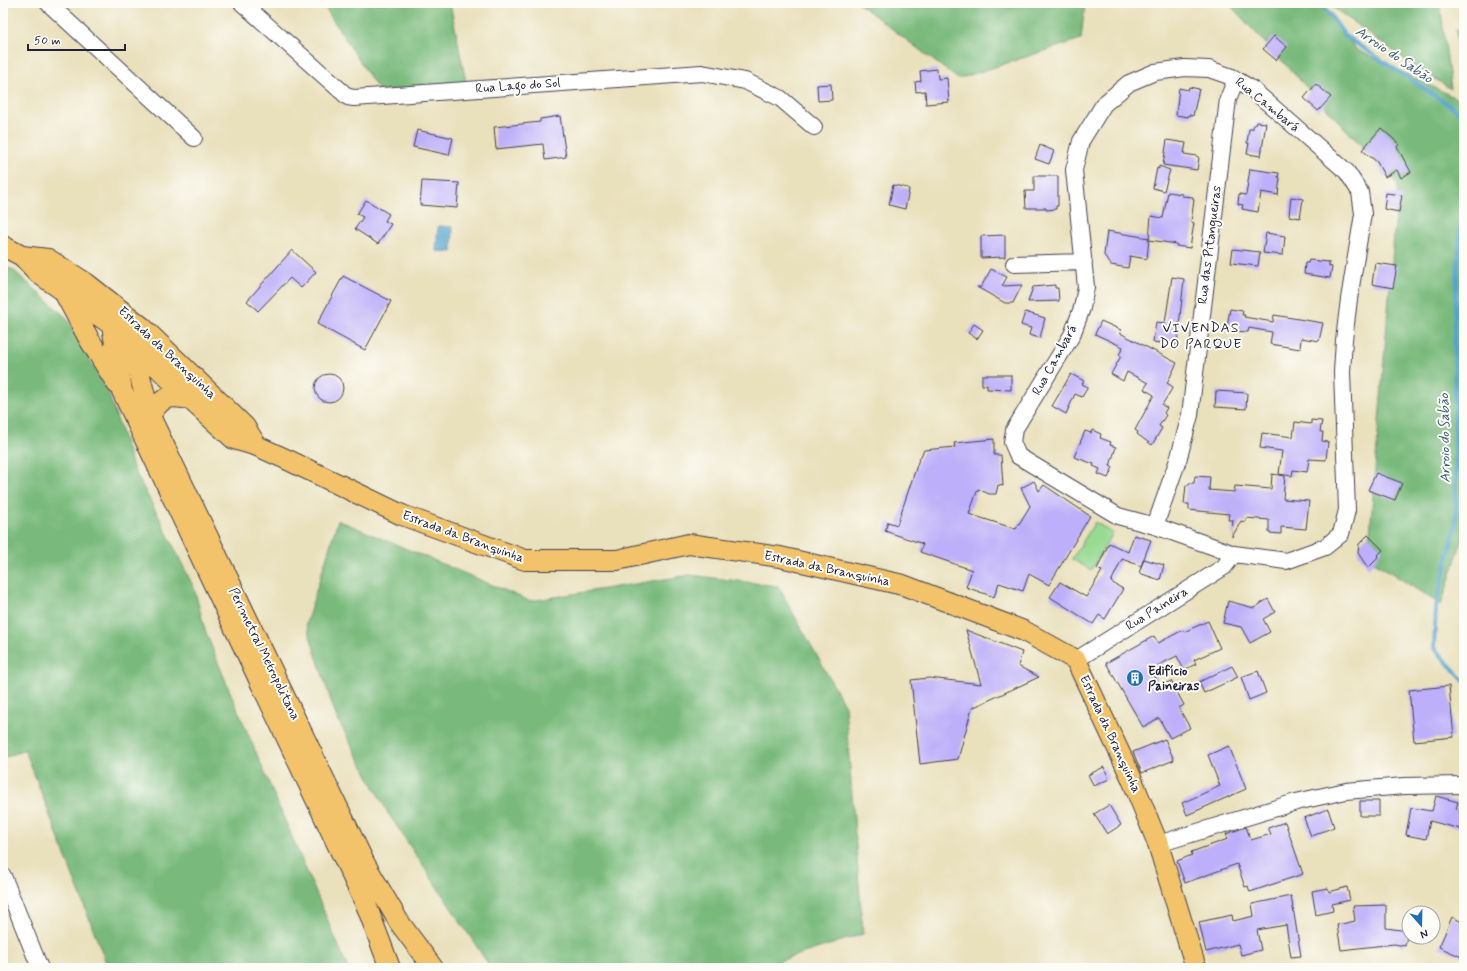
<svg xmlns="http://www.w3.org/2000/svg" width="1467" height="971" font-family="Mynerve,sans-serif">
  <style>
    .green { fill: #97da92; stroke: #5c7e66 }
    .forest { fill: #79ba7c; stroke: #4e6e5c }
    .water { fill: #55a3ce; stroke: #3c6284 }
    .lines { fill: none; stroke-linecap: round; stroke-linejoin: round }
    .stream { stroke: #55a3ce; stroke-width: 4 }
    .building { fill: #bdaff9 }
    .minor-casing { stroke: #403e4e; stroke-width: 18 }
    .major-casing { stroke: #403e4e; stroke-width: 22 }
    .minor { stroke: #fff; stroke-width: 16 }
    .major { stroke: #f2c36a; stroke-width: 20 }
    .labels { text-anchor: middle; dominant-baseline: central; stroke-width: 4; stroke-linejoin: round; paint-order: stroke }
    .street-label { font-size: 13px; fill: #22223b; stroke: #fdfcf7 }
    .poi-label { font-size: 13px; font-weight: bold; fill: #22223b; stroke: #fdfcf7; text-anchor: start }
    .water-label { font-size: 14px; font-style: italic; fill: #395c7d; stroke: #fdfcf7 }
    .neighbourhood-label { font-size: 14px; letter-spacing: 1px; fill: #22223b; stroke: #fdfcf7 }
  </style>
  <rect width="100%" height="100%" fill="#fdfcf7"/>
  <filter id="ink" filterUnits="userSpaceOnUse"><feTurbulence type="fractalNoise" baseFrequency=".025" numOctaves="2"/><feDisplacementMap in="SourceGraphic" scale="8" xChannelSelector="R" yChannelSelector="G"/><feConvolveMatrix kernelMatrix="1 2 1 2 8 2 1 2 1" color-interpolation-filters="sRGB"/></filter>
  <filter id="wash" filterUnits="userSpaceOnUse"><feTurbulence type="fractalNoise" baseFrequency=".012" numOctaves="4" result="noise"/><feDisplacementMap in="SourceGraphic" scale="16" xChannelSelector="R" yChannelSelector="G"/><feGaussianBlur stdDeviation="0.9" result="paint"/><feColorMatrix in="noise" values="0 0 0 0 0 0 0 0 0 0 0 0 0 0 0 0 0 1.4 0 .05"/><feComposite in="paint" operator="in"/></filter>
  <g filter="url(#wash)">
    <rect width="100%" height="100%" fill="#e9e0bc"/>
    <path class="green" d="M1095 522 1113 533 1091 570 1072 559Z"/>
    <path class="forest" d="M322 3H450L467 87 379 91Z
      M858 3H1085L1081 39 958 79Z
      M1228 3H1318L1357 50 1464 102V534L1441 605 1368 558 1398 185Z
      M1327 3H1440L1451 89 1411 64Z
      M1456 29 1464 34V100Z
      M3 265 13 270 67 318 109 395 134 470 160 519 194 588 205 630 228 687 348 968H108L25 750 3 758Z
      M338 520 530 601 690 575 778 586 845 706 863 934 757 968H491L388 813 336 716 306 624Z"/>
    <path class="water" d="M438 226 453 227 452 252 436 251Z"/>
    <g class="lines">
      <path class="stream" d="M1322 3 1345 36 1464 115
        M1464 180 1454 323 1456 523 1436 606 1434 648 1464 681"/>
    </g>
    <g id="blocks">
      <path class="building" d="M1274 36 1287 47 1276 60 1263 49Z
        M937 69 938 79 947 78 949 102 926 104 925 91 916 92 915 82 921 81 920 71Z
        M831 84 832 100 818 101 817 85Z
        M1316 84 1331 97 1318 111 1304 98Z
        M1189 87 1199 89 1193 116 1189 115 1188 117 1176 115 1179 88 1188 90Z
        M560 116 566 157 545 160 543 144 496 149 494 127 540 122V119Z
        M1256 122 1266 123 1261 156 1247 154 1249 143H1247L1249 129H1253V125H1255Z
        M1381 128 1399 144 1397 147 1411 172 1401 178 1397 170 1385 177 1377 162 1362 150Z
        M417 130 453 138 449 155 413 147Z
        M1167 140 1186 143 1184 154 1197 156 1199 158 1197 170 1163 165Z
        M1040 145 1054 151 1049 164 1035 159Z
        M1159 166 1170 170 1164 191 1153 188 1157 168 1159 169Z
        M1250 169 1279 173 1278 177 1280 178 1278 195 1261 192 1258 212 1242 209 1243 205 1238 204 1239 194 1246 195Z
        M1034 176H1058V206H1056V209L1046 210V208H1026L1025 191H1034Z
        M422 181 459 183 457 208 420 205Z
        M893 185 908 188 909 190 905 209 889 205Z
        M1168 192 1182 194V196L1193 197V200H1194L1191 222 1194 223 1190 248 1176 246 1177 244 1149 240 1151 216 1163 218Z
        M1386 193 1402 195 1399 212 1384 209Z
        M1291 197 1303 199 1300 218 1289 216Z
        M366 200 389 214 385 221 391 224 378 244 355 229 363 217 357 214Z
        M1107 231 1149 238 1147 259 1130 256 1128 268 1111 265 1104 255Z
        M1266 233 1285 236 1283 255 1263 253Z
        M1005 235V257L981 258V236Z
        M1233 249 1260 252 1258 266 1231 263Z
        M292 250 316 272 301 288 290 278 258 311 247 301Z
        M1309 260 1329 262V266L1332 267 1330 278 1304 274 1305 263H1308Z
        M1375 263 1397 266 1393 288 1372 284Z
        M991 269 1007 277 1002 286 1022 285 1013 303H1005L977 287H981Z
        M343 276 391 301 365 350 317 324Z
        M1172 277 1184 279 1177 345 1153 342 1156 322 1165 323Z
        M1055 285V288H1058L1059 301 1028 302 1033 287Z
        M1230 309 1243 311 1242 315H1245L1244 317 1273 322 1274 315 1323 323 1319 341 1301 338 1300 349 1270 344 1272 332 1249 328 1248 332 1235 331V328L1227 327Z
        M1025 312 1045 318 1040 338 1029 335 1031 328 1021 325Z
        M1101 321 1121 330 1120 333 1177 363 1167 383 1173 387 1162 405 1167 408 1164 413 1166 415 1159 426 1162 428 1152 445 1137 434 1138 432 1135 430 1154 395 1144 389 1148 383 1127 372 1123 381 1111 374 1121 356 1119 355 1123 347 1095 334Z
        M974 324 983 330 977 339 968 333Z
        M315 388a14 14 0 1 1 28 0a14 14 0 1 1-28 0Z
        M1071 374 1084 381 1082 384 1088 387 1082 397 1075 394 1066 414 1052 406Z
        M982 375H1011V390L987 389V385H982Z
        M1216 391 1247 393 1246 409 1215 407Z
        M1311 420 1322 421 1320 432H1323L1322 441 1328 442 1326 460 1309 459 1307 472 1293 470 1292 476 1279 474 1282 451 1260 448 1262 433 1293 437 1295 422 1311 424Z
        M1092 430 1101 434 1100 438 1111 442 1110 445 1116 447 1110 466 1113 467 1108 478 1098 474 1100 469 1093 466 1094 464 1074 457 1085 431 1091 433Z
        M994 439V455H1001L1003 486 998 485 996 494H989L978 489 969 514 1016 529 1030 506 1021 488 1034 481 1039 491 1044 485 1090 516 1049 585 1029 574 1023 591 999 583 994 597 966 587 972 570 920 552 923 544 885 531 888 522 897 525 918 462 924 450 955 447 954 443Z
        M1376 473 1402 483 1395 500 1368 490Z
        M1272 474 1285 476 1283 499 1309 501 1306 529 1281 527V534L1269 533V520L1246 518V522L1241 521 1232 537 1233 520H1228L1229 514 1189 510V504H1184L1186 485H1189V483H1194L1195 476 1210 477 1209 490 1234 492 1235 486 1271 489Z
        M1134 535 1151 540 1141 566 1122 559 1111 582 1123 589 1105 619 1099 615 1093 624 1050 597 1060 582 1086 597 1102 571 1097 569 1109 543 1128 552Z
        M1368 535 1383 550 1377 556 1378 558 1368 568 1358 553 1359 544Z
        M1144 559 1164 565 1160 580 1139 573Z
        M1268 599 1275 612 1263 619 1270 632 1250 643 1241 627 1223 623 1228 601 1254 608Z
        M1208 621 1220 648 1194 660 1196 664 1184 670 1177 656 1151 669 1160 686 1171 681 1184 705 1179 708 1190 728 1170 738 1159 718 1143 727 1106 663 1154 636 1158 643 1183 630 1184 632Z
        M966 630 1022 652 1018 666 1039 677 972 708 958 759 920 764 911 680 929 678 981 684Z
        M1232 666 1238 677 1204 693 1199 682Z
        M1258 671 1266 693 1249 700 1241 677Z
        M1449 686 1454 737 1414 741 1409 690Z
        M1165 739 1174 760 1142 773 1133 752Z
        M1229 746 1246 789 1187 815 1182 803 1220 786 1208 755Z
        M1104 767 1109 779 1094 786 1088 775Z
        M1436 796 1458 802 1456 809 1464 811V830L1430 821 1426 839 1406 835 1411 808 1432 811Z
        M1360 801H1379V816H1360Z
        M1109 805 1121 825 1107 834 1094 814Z
        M1328 809 1334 827 1311 836 1304 818Z
        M1285 822 1303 874 1250 892 1248 886 1245 887 1237 864 1185 883 1177 861 1192 855 1191 852 1228 839 1226 834 1246 827 1251 840 1271 834 1268 828Z
        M1347 887 1350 900 1332 904 1333 911 1316 915 1312 891 1328 888 1329 892Z
        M1291 896 1301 956 1291 957 1286 925 1257 930 1261 950 1241 955 1238 944 1206 952 1199 922 1232 915 1233 921 1254 916 1252 904Z
        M1386 905V928L1408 931 1405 946 1394 944 1341 950 1337 925 1355 921 1353 906Z
        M1452 917 1464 923V958L1439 947Z"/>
    </g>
  </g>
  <g filter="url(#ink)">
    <use href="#blocks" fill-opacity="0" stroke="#403e4e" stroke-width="1"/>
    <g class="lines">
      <g class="minor-casing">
        <path id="minor" d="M48 3 194 138
          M242 3 348 97 354 98 702 73 745 81 780 98 814 127
          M1185 68 1209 69 1232 77 1252 89 1347 172 1360 192 1363 214 1349 299 1344 340 1342 372 1347 510 1341 534 1325 547 1286 561 1234 554 1155 526 1118 516 1018 456 1012 442 1014 430 1072 335 1082 308 1086 287 1074 170 1081 141 1104 104 1129 83 1155 72Z
          M1014 264 1084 262
          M1155 526 1179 457 1190 415 1228 99 1236 79
          M1076 660 1224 567 1234 554
          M1158 844 1296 802 1346 791 1404 786 1464 785
          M3 876 40 968"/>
      </g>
      <g class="major-casing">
        <path id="major" d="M3 246 22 256 48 259 86 283 142 327 245 427 257 446
          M22 256 38 273 112 325 134 344 190 399 234 439 257 446 288 460 402 515 525 560H617L689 544 780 557 903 585 1024 631 1076 660 1131 777 1158 844 1196 968
          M65 294 89 339 117 384
          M117 307 112 325 122 391 367 907 390 968
          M142 327 134 344 141 380 150 416 365 864 399 922 433 968
          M150 416C162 396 168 395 190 399"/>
      </g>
      <use href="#minor" class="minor"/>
      <use href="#major" class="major"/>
    </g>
  </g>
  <defs>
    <g id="building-disc" transform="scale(0.9)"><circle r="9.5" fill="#1f6fb2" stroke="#fdfcf7"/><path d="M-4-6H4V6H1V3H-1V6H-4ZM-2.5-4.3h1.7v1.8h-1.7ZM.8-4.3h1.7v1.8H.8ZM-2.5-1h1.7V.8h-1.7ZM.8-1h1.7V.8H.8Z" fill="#fff"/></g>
  </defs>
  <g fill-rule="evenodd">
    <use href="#building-disc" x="1135" y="678"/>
  </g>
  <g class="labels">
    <g class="street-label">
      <text transform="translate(518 86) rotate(-4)">Rua Lago do Sol</text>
      <text transform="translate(1267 105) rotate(39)">Rua Cambará</text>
      <text transform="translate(1210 245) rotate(-83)">Rua das Pitangueiras</text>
      <text transform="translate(167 353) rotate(43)">Estrada da Branquinha</text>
      <text transform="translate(1055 360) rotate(-61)">Rua Cambará</text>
      <text transform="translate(463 537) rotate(20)">Estrada da Branquinha</text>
      <text transform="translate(827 569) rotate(12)">Estrada da Branquinha</text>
      <text transform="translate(1157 609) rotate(-32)">Rua Paineira</text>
      <text transform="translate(264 654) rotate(64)">Perimetral Metropolitana</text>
      <text transform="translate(1110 734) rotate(65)">Estrada da Branquinha</text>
    </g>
    <g class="poi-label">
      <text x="1148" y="671">Edifício<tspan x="1148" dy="15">Paineiras</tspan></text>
    </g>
    <g class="water-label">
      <text transform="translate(1394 55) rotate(34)">Arroio do Sabão</text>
      <text transform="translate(1445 438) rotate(-91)">Arroio do Sabão</text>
    </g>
    <g class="neighbourhood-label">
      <text x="1201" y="328">VIVENDAS<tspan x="1201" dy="16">DO PARQUE</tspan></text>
    </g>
  </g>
  <rect width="1467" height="971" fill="none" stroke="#fdfcf7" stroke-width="16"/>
  <g transform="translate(1421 925) rotate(160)"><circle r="19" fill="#fdfcf7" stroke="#a5a5ac"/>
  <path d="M0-3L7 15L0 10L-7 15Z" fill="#1f6fb2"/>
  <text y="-6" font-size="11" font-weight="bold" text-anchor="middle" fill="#22223b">N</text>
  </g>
  <path d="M28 44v6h97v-6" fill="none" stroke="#22223b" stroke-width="2"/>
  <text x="34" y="44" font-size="12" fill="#22223b" stroke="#fdfcf7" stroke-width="3" paint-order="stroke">50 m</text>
</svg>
